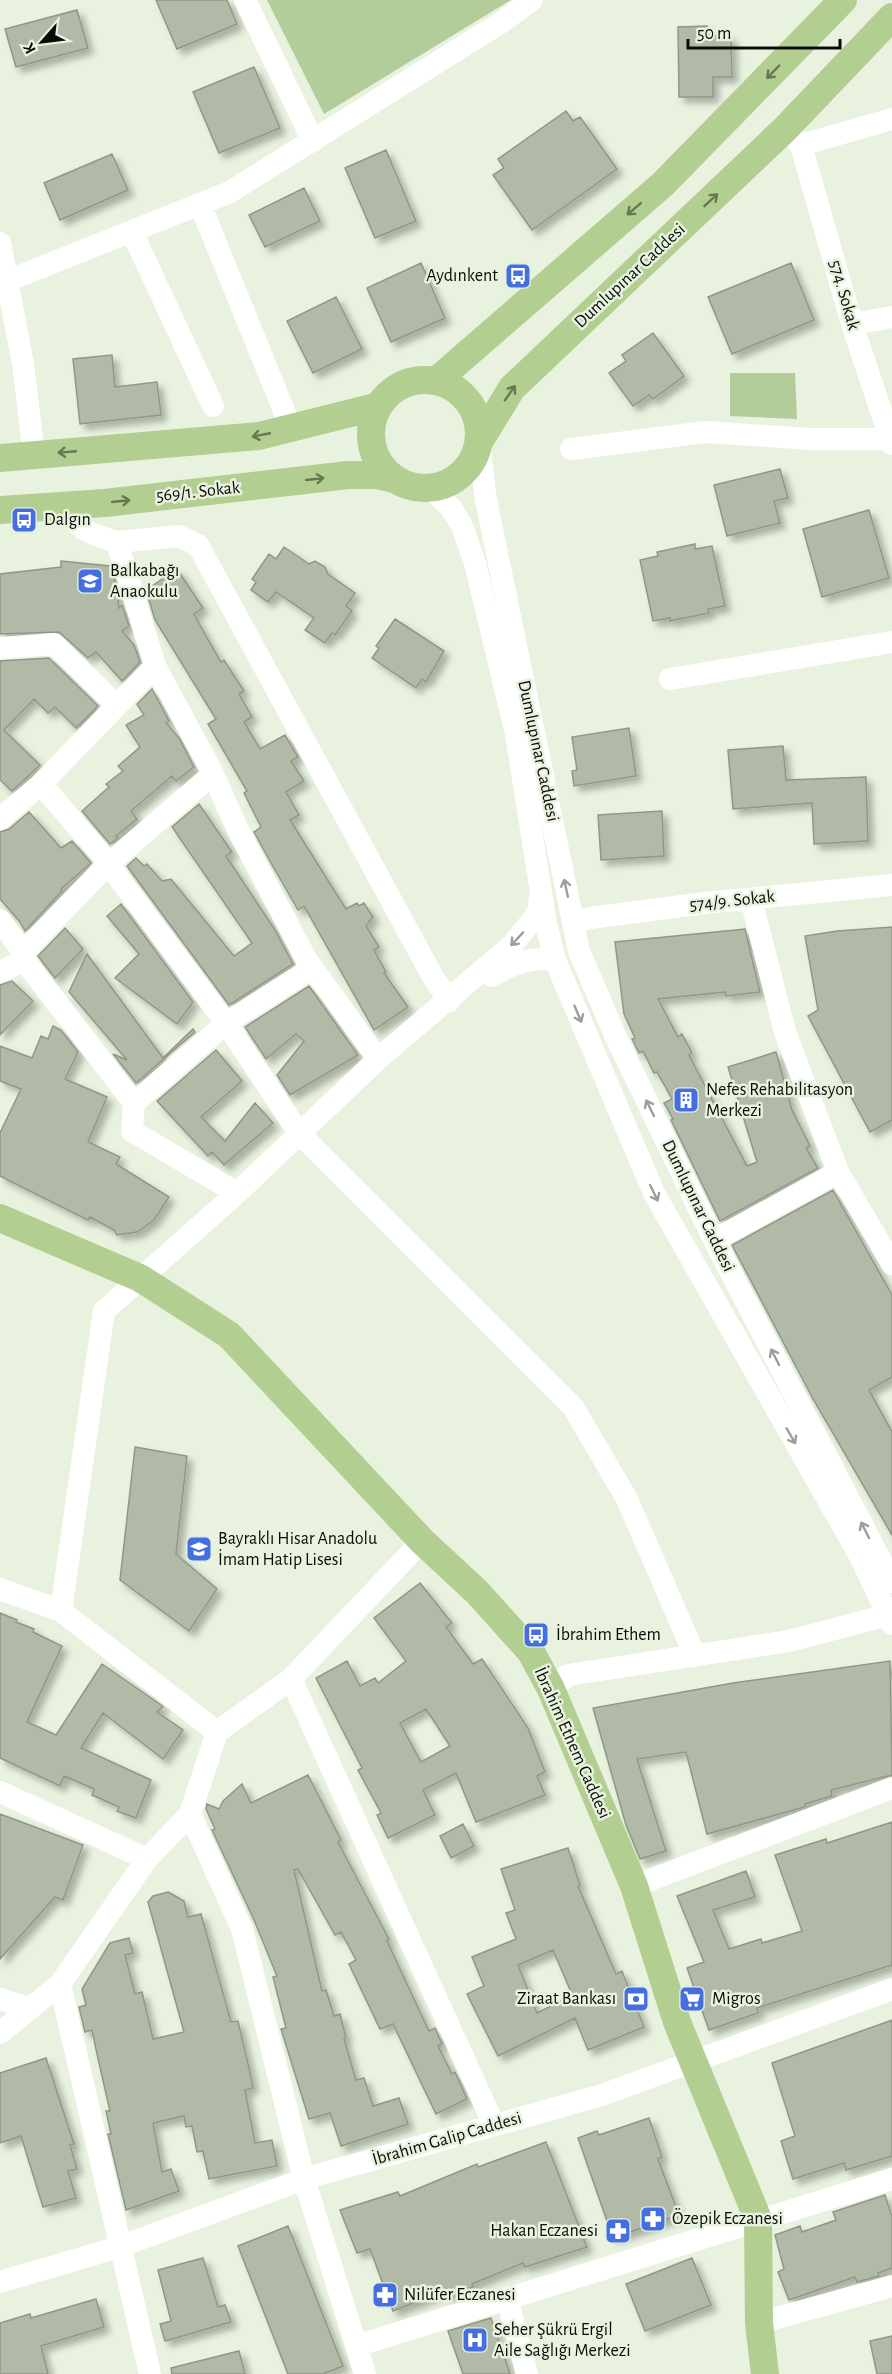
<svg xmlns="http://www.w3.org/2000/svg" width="892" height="2374" font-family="'Alegreya Sans',sans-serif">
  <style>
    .green { fill: #b2cc9a }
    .building { fill: #b0baa7; stroke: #8f9886; stroke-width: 1.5; fill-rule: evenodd; filter: url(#shadow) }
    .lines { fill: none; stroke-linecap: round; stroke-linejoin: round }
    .minor { stroke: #fff; stroke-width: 22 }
    .major { stroke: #b2ce91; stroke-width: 28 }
    .oneway { stroke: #667753 }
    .oneway2 { stroke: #9d9e9c }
    .labels { text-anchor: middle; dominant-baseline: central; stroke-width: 5; stroke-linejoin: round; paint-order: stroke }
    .poi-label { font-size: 18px; fill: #0a0d07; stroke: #e8f2df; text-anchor: start }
    .street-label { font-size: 18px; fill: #0a0d07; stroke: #e8f2df }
  </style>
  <defs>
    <filter id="shadow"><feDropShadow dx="5.5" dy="5.5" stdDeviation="3" flood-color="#0004"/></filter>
  </defs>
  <rect width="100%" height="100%" fill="#e8f2df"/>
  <path class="green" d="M267 0H511L324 114Z
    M730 373H795L797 419 730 416Z"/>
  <path class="building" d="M156 0H227L237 24 177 49Z
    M77 10 88 48 16 67 5 29Z
    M707 26V36H731L732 77H713V97H679L678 27Z
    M254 67 280 128 219 153 193 92Z
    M566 111 573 121 580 117 617 169 532 230 493 175 504 168 498 159Z
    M386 150 416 221 375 238 345 168Z
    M112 154 128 190 60 220 44 183Z
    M304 188 320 221 265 247 249 215Z
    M421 263 445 318 391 342 367 288Z
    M791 263 814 320 732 354 708 297Z
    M336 297 362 349 313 373 287 321Z
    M653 333 684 376 653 399 649 395 633 406 609 373 626 361 622 355Z
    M112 355 115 387 157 382 161 415 80 424 73 359Z
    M780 469 788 498 774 501 780 523 727 536 714 485Z
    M869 510 889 578 822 597 803 529Z
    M695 544V549L712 546 725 606 708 609 709 613 670 621V618L653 621 640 560 658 556 657 552Z
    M284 547 309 564 315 561 325 567 328 574 355 593 346 606 352 611 335 635 332 633 325 643 305 630 314 618 276 592 268 602 251 590 256 582 252 579 269 554 276 559Z
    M61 561 110 566 116 586 119 608 122 605 129 626 122 631 134 645 140 662 122 681 96 652 88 658 59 632 0 634V574L61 567Z
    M177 569 203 608 194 614 206 636 221 662 224 660 244 691 239 694 252 717 244 722 260 749 285 735 298 757 291 761 304 781 286 792 299 815 290 820 346 909 357 903 359 906 364 903 373 917 366 926 379 947 374 950 386 972 384 973 408 1007 374 1030 304 906 298 910 271 863 254 832 261 827 244 793 247 791 208 724 216 719 155 620 146 590Z
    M395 619 444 651 426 682 422 679 416 688 372 658 379 648 376 646Z
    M49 658 98 706 76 728 55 707 48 713 34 699 4 730 40 765 12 791 0 780V661Z
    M152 689 169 721 166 723 179 738 194 767 176 781 172 776 131 811 137 819 116 836 118 838 110 844 82 811 109 787 106 784 123 771 118 766 140 747 126 725 144 715 137 704Z
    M629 728 636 776 574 786 572 771 577 770 572 737Z
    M783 746 786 780 866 777 868 841 814 844 812 803 733 809 728 750Z
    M199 804 232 852 226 856 275 930 293 964 229 1005 127 866 136 858 144 866 147 864 162 881 171 879 234 956 252 943 172 827Z
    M662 811 664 856 601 860 598 815Z
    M29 812 61 848 72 841 91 863 61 889 62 891 25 931 20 922 0 899V832L9 829Z
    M121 904 193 1002 177 1024 115 978 139 954 107 916Z
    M892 927V1120L870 1132 808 1016 818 1010 805 936 837 931Z
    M65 928 83 949 55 978 38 956Z
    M745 929 760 992 726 996 725 992 658 999 678 1037 682 1034 692 1053 689 1055 747 1166 757 1162 728 1067 776 1052 792 1110 810 1146 806 1148 818 1168 720 1221 671 1120 673 1119 664 1103 672 1099 657 1072 654 1073 643 1051 639 1053 632 1039 635 1038 624 1014 615 942Z
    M87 954 163 1058 193 1029 195 1032 136 1083 113 1054 127 1060 69 992Z
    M12 981 33 1001 0 1035V985Z
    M309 986 358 1055 290 1095 277 1075 304 1041 296 1034 266 1059 245 1027Z
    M53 1026 61 1030 78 1052 65 1079 107 1097 88 1142 120 1157 116 1164 169 1197 154 1220 137 1232 117 1235 114 1230 90 1217 88 1220 0 1176V1133L21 1089 0 1081V1046L32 1058 41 1036 48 1039Z
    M216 1050 242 1081 201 1117 225 1141 255 1103 273 1123 224 1165 212 1152 208 1156 157 1101Z
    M833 1190 892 1295V1377L869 1390 892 1432V1535L813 1399 732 1245Z
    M135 1447 187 1456 176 1554 217 1589 189 1631 120 1580Z
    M420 1583 452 1623 446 1627 473 1664 482 1659 528 1728 545 1772 537 1776 545 1795 476 1822 456 1773 423 1790 435 1815 388 1838 377 1815 381 1813 358 1770 362 1768 316 1678 347 1661 360 1686 375 1678 378 1683 406 1661 374 1618ZM426 1709 450 1746 421 1762 400 1723Z
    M0 1613 17 1620 16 1622 34 1629 33 1632 62 1646 27 1722 56 1735 102 1664 161 1705 163 1707 157 1712 183 1730 163 1759 103 1713 81 1748 151 1780 136 1818 117 1811 119 1807 92 1795 94 1789 64 1776 60 1786 0 1758Z
    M890 1661 892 1775 831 1790 832 1796 805 1804 806 1806 801 1808 707 1834 686 1752 637 1759 666 1851 640 1859 626 1825 593 1708 733 1683Z
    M308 1775 341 1840 338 1842 389 1939 387 1941 429 2031 435 2028 442 2044 438 2046 452 2074 455 2072 467 2099 436 2114 393 2024 380 2029 349 1964 356 1960 341 1932 335 1935 298 1869 294 1870 322 1991 326 1990 334 2016 340 2014 346 2038 344 2039 356 2080 364 2078 373 2106 399 2098 408 2124 341 2146 330 2113 309 2119 281 2029 286 2028 273 1977 277 1976 254 1920 212 1830 215 1829 206 1809 207 1804 219 1809 223 1801 242 1784 251 1803Z
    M0 1814 83 1845 63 1900 55 1897 0 1959Z
    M892 1822V1965L757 2008 758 2013 709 2030 687 1968 704 1962 677 1896 746 1871 755 1897 713 1910 729 1949 761 1939 762 1943 802 1931 775 1855 826 1839 827 1843Z
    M463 1824 474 1846 451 1858 440 1836Z
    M568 1848 580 1885 578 1886 616 1974 622 1971 644 2027 588 2050 575 2018 498 2056 467 1994 484 1986 472 1957 516 1939 506 1913 515 1910 501 1869ZM553 1950 571 1992 566 1994 567 1998 537 2013 518 1965Z
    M168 1892 184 1901 188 1917 201 1914 231 2022 238 2021 249 2068 253 2088 245 2090 255 2143 272 2140 277 2166 209 2179 203 2151 197 2152 192 2126 186 2127 184 2116 153 2123 162 2172 171 2169 179 2191 126 2210 108 2134H111L106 2111H110L97 2054 92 2030 85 2032 79 2007 86 2005 82 1989 110 1943 129 1938 133 1953 125 1955 135 1994 142 1992 153 2039 184 2032 148 1902 153 1896Z
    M892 2020V2156L846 2170 844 2163 793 2179 781 2141 795 2136 772 2063Z
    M46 2058 74 2144 70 2145 77 2169 68 2171 76 2198 43 2207 21 2136 0 2143V2073Z
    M649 2118 662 2157 658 2159 679 2215 613 2238 578 2138 597 2131 599 2135Z
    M546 2142 587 2247 525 2267 523 2263 472 2284 473 2287 445 2296 444 2291 393 2311 370 2249 357 2253 340 2210 398 2192 400 2196 477 2164 478 2167Z
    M885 2195 892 2217V2268L878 2273 879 2276 857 2282 855 2277 789 2300 778 2272 784 2269 775 2235 800 2226 802 2232 836 2220 833 2212Z
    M288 2226 343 2366 323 2374H288L238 2246Z
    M203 2258 218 2307 225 2305 231 2322 165 2341 160 2324 171 2321 158 2270Z
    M692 2258 711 2305 645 2331 626 2284Z
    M96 2299 104 2327 41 2346 48 2374H0V2323L30 2314 31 2318Z
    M491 2318 510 2374H463L448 2331Z
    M892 2336V2374H877L870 2341Z
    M239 2351 245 2374H172L171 2368Z"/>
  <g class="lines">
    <path class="minor" d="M245 0 313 141
      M790 134 801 145 892 119
      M801 145 852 324 892 444
      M200 204 291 428
      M132 232 213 406
      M0 243 23 364 34 455
      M7 281 230 192 502 22 532 0
      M852 324 892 317
      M479 442 486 500 579 951 614 1033 714 1240 892 1582
      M571 449 706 432 810 439H890
      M430 488 451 508 462 526 475 563 516 734 546 924 555 960 654 1193 861 1558 892 1624
      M63 506C80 532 89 533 117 542L155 666 213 774 237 828 306 959 378 1059
      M117 542 179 536 198 545 433 977 449 1001
      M0 648 54 644 116 705
      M670 679 892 642
      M41 784 101 854 226 1023 299 1133 573 1407 627 1499 695 1656
      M0 819 41 784 155 666
      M751 899 785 1032 838 1172 892 1264
      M0 920 23 952 24 960
      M573 923 590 918 705 903 892 885
      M23 952 108 864 213 774
      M0 972 24 960 134 1103 132 1131 237 1193
      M492 976C513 964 530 956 555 960
      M134 1103 226 1023 312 968
      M714 1240 838 1172
      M0 1589 61 1611 217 1732
      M61 1611 104 1311 237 1193 378 1059 513 944 538 913 540 898
      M291 1679 494 2125
      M551 1689 568 1675 789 1641 892 1614
      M0 1792 147 1859
      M190 1814 217 1732 291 1679 422 1541
      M634 1886 892 1788
      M60 1984 150 2374
      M0 1999 28 2008
      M0 2033 60 1984 147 1859 190 1814 242 1929 304 2179 365 2374
      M0 2282 119 2247 304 2179 602 2095 892 1989
      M507 2298 527 2374
      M759 2323 892 2286
      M356 2346 892 2179"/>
    <path class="major" d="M371 434a54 54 0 1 1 108 0a54 54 0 1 1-108 0Z
      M436 381 663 184 843 0
      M479 442 512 388 785 129 892 17
      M0 458 259 436 379 406
      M0 510 105 503 348 475H376L395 479
      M0 1218 140 1278 229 1335 422 1541 477 1592 531 1652 551 1689 634 1886 677 2022 758 2219 759 2323 765 2374"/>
  </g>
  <defs><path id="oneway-shaft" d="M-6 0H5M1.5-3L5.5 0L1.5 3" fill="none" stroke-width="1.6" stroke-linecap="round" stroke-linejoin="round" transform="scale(1.5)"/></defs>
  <g class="oneway">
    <use href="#oneway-shaft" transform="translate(773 72) rotate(134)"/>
    <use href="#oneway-shaft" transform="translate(711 200) rotate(-43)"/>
    <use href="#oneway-shaft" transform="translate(634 209) rotate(139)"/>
    <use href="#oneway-shaft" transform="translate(510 393) rotate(-55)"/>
    <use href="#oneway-shaft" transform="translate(261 435) rotate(169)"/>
    <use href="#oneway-shaft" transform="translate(67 452) rotate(175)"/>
    <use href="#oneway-shaft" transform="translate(315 479) rotate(-6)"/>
    <use href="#oneway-shaft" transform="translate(121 501) rotate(-6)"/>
  </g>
  <g class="oneway2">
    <use href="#oneway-shaft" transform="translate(566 888) rotate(-102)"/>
    <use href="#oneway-shaft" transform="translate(517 939) rotate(133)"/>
    <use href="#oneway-shaft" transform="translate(578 1014) rotate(67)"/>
    <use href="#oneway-shaft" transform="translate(650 1108) rotate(-116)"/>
    <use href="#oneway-shaft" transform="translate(654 1193) rotate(64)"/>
    <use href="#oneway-shaft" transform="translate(775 1357) rotate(-117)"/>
    <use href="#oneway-shaft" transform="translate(791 1436) rotate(60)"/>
    <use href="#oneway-shaft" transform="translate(865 1530) rotate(-117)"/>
  </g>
  <defs>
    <g id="bus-square" transform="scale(1.35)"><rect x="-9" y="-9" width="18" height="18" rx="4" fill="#456fe1" stroke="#e8f2df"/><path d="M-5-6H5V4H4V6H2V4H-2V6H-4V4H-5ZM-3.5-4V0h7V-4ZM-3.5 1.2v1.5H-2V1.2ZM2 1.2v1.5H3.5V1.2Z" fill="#fff"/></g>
    <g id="school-square" transform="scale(1.35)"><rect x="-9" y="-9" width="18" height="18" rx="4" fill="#456fe1" stroke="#e8f2df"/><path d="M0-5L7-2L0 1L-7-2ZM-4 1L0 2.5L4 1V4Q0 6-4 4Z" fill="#fff"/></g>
    <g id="building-square" transform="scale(1.35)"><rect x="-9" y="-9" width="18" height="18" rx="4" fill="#456fe1" stroke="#e8f2df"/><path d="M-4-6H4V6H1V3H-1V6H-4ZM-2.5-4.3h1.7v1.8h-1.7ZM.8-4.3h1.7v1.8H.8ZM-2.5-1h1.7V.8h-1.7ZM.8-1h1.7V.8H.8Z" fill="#fff"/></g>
    <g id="bank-square" transform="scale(1.35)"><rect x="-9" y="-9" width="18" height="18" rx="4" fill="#456fe1" stroke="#e8f2df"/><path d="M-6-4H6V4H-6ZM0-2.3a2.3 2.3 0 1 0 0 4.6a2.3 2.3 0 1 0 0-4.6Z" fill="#fff"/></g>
    <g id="supermarket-square" transform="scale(1.35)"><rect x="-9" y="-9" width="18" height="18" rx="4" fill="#456fe1" stroke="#e8f2df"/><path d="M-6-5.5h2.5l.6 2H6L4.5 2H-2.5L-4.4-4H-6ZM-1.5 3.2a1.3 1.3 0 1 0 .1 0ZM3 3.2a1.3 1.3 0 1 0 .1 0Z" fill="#fff"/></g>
    <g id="pharmacy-square" transform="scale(1.35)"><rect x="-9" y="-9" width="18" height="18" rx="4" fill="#456fe1" stroke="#e8f2df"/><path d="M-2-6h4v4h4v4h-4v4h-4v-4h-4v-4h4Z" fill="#fff"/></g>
    <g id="hospital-square" transform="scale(1.35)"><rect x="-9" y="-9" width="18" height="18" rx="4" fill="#456fe1" stroke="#e8f2df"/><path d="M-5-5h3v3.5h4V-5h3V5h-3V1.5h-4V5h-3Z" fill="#fff"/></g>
  </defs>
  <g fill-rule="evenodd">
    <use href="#bus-square" x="518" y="276"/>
    <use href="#bus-square" x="24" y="520"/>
    <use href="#school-square" x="90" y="581"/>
    <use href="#building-square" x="686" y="1100"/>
    <use href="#school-square" x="199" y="1549"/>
    <use href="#bus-square" x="536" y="1635"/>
    <use href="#bank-square" x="636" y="1999"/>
    <use href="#supermarket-square" x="692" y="1999"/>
    <use href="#pharmacy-square" x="653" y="2219"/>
    <use href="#pharmacy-square" x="618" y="2231"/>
    <use href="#pharmacy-square" x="385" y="2295"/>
    <use href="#hospital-square" x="475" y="2340"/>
  </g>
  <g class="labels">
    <g class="poi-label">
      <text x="498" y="276" text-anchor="end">Aydınkent</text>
      <text x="44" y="520">Dalgın</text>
      <text x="110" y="571">Balkabağı<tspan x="110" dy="21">Anaokulu</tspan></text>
      <text x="706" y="1090">Nefes Rehabilitasyon<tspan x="706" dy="21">Merkezi</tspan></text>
      <text x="218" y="1539">Bayraklı Hisar Anadolu<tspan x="218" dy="21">İmam Hatip Lisesi</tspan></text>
      <text x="556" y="1635">İbrahim Ethem</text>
      <text x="616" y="1999" text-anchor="end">Ziraat Bankası</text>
      <text x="712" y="1999">Migros</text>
      <text x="672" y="2219">Özepik Eczanesi</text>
      <text x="598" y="2231" text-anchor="end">Hakan Eczanesi</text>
      <text x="404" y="2295">Nilüfer Eczanesi</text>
      <text x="494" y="2330">Seher Şükrü Ergil<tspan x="494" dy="21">Aile Sağlığı Merkezi</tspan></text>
    </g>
    <g class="street-label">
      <text transform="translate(630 276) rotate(-43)">Dumlupınar Caddesi</text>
      <text transform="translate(844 295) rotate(74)">574. Sokak</text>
      <text transform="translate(198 492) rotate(-6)">569/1. Sokak</text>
      <text transform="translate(538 751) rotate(78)">Dumlupınar Caddesi</text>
      <text transform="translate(732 901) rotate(-6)">574/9. Sokak</text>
      <text transform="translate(698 1206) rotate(64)">Dumlupınar Caddesi</text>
      <text transform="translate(572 1743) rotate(66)">İbrahim Ethem Caddesi</text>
      <text transform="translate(447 2139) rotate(-16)">İbrahim Galip Caddesi</text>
    </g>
  </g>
  <g transform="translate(42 42) rotate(242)" stroke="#e8f2df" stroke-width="4.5" paint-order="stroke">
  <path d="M0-4.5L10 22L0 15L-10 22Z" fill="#0a0d07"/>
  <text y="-9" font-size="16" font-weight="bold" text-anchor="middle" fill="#0a0d07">K</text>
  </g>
  <path d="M688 39v9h152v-9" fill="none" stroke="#0a0d07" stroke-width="3"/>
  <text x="697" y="39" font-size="18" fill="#0a0d07" stroke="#e8f2df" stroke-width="4.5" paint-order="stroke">50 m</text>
</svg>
